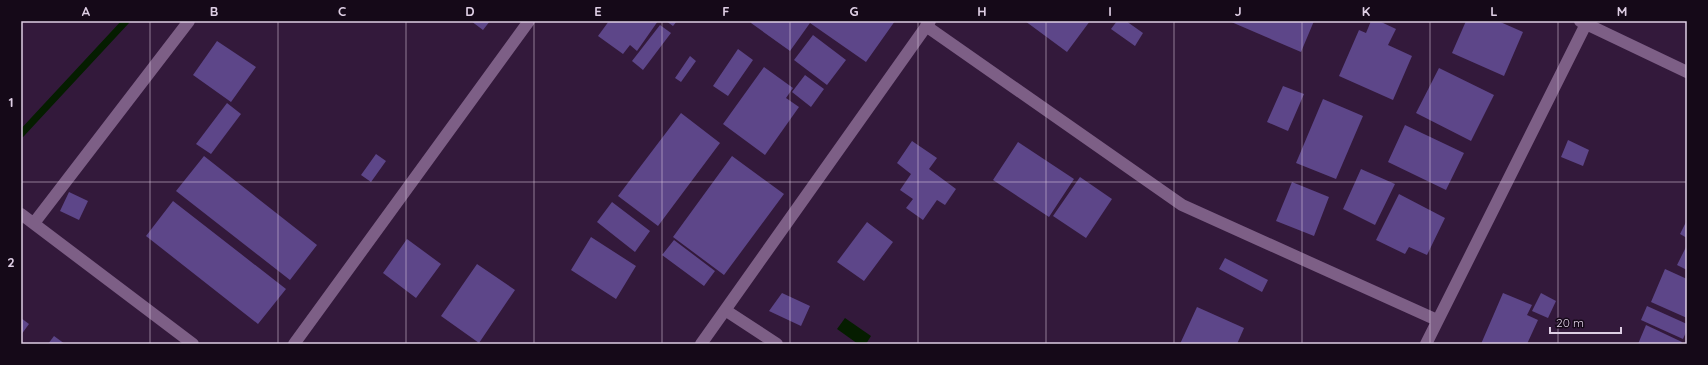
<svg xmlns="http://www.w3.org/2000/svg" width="1708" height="365" font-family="Quicksand,sans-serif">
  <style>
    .water { fill: #051d00 }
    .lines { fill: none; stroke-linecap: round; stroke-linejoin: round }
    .stream { stroke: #051d00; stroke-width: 7 }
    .building { fill: #5d4689 }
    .street { stroke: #7d5f86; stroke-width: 12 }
    .grid { fill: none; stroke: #decee4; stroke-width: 1; stroke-opacity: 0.55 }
    .neatline { fill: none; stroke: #decee4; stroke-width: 1.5 }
    .grid-label { font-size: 13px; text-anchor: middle; font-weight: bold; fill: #decee4 }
  </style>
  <rect width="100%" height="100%" fill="#33193b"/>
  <path class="water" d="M845 318 871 336 866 344H858L837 329Z"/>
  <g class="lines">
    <path class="stream" d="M21 134 126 21"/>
  </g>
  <path class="building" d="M471 21H490L483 30Z
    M609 21H658L637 51 630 45 623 54 598 36Z
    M666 21H677L673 26Z
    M752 21H895L866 62 810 23 790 51 751 23Z
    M1025 21H1090L1067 52Z
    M1117 21H1126L1143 33 1135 46 1111 29Z
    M1229 21H1314L1301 52Z
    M1371 21H1379L1396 29 1388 45 1412 56 1393 100 1339 76 1359 30 1366 33Z
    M1466 21H1498L1523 32 1504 76 1452 53Z
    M660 25 671 33 643 70 632 61Z
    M813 35 846 60 827 85 794 60Z
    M217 41 256 67 231 102 193 75Z
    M738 49 753 60 728 96 713 86Z
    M690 56 696 61 681 82 675 78Z
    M764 67 793 88 786 98 799 107 765 155 723 124Z
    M1439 68 1494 95 1471 141 1416 113Z
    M805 75 824 89 811 107 792 92Z
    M1283 86 1304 94 1288 131 1267 122Z
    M1323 99 1363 116 1336 179 1296 163Z
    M227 103 241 114 211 154 196 144Z
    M681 113 720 143 658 226 618 196Z
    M1405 125 1464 153 1446 190 1388 162Z
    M1568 140 1589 150 1583 166 1561 157Z
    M912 141 937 158 929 169 956 189 945 205 937 200 923 220 906 208 913 199 900 190 911 174 897 163Z
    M1018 142 1074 179 1049 217 993 180Z
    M376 154 386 161 371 182 361 175Z
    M204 156 317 245 290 280 176 191Z
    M732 156 784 194 724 275 673 237Z
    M1361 169 1395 184 1375 225 1343 209Z
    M1080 177 1112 199 1086 238 1053 216Z
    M1292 182 1329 197 1314 236 1276 221Z
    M69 192 88 201 79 220 60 211Z
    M1399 194 1445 218 1427 255 1409 247 1405 254 1376 240Z
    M173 201 286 289 258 324 146 236Z
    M612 202 650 231 635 252 597 222Z
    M1687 220V238L1680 234Z
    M867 222 893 242 864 281 837 262Z
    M591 237 636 266 616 299 571 270Z
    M407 239 441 264 416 298 383 273Z
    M674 240 715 271 704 286 662 255Z
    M1687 245V270L1677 265Z
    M1225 258 1268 280 1262 292 1219 269Z
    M477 264 515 290 479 343 441 316Z
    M1665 269 1687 279V318L1651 302Z
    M782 293 810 306 801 326 769 311Z
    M1503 293 1532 305 1527 315 1538 320 1527 344H1481Z
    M1541 293 1556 301 1548 318 1532 311Z
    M1647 306 1687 324V330L1683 339 1641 320Z
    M1197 307 1244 328 1237 344H1180Z
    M21 318 29 324 21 335Z
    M1646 325 1682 342 1681 344H1638Z
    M54 336 65 344H48Z"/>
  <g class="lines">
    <path class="street" d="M1580 21 1687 72
      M926 26 1182 205 1437 320
      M21 214 193 344
      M34 223 189 21
      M725 310 777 344
      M294 344 529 21
      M701 344 930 21
      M1426 344 1586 24"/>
  </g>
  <path class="grid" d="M150 21V344M278 21V344M406 21V344M534 21V344M662 21V344M790 21V344M918 21V344M1046 21V344M1174 21V344M1302 21V344M1430 21V344M1558 21V344M21 182H1687"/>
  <rect width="1708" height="365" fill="none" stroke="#150918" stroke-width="44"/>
  <path d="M1550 327v6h71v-6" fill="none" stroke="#decee4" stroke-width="2"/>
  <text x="1556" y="327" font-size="12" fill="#decee4" stroke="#150918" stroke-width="3" paint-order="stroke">20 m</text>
  <rect x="22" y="22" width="1664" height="321" class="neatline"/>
  <g class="grid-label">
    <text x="86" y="16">A</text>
    <text x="214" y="16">B</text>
    <text x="342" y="16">C</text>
    <text x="470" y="16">D</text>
    <text x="598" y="16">E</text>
    <text x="726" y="16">F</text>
    <text x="854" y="16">G</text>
    <text x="982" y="16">H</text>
    <text x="1110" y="16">I</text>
    <text x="1238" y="16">J</text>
    <text x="1366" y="16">K</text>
    <text x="1494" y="16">L</text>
    <text x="1622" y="16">M</text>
    <text x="11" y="107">1</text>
    <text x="11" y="267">2</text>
  </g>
</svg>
